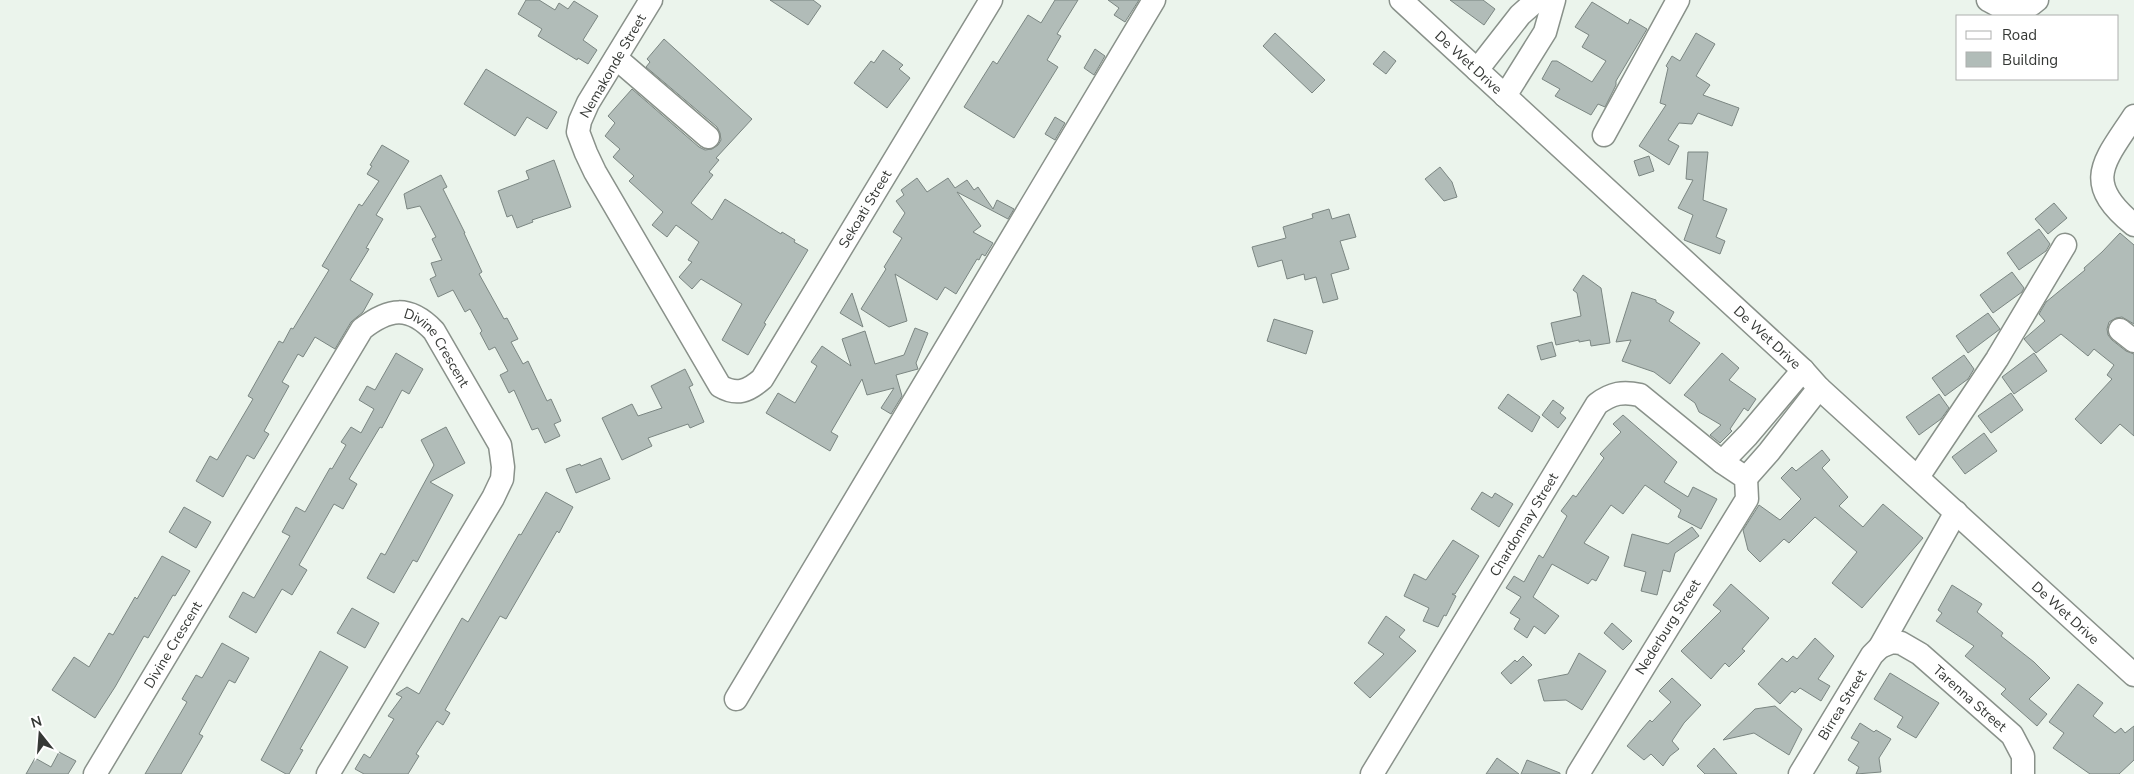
<svg xmlns="http://www.w3.org/2000/svg" width="2134" height="774" font-family="'Nunito Sans',sans-serif">
  <style>
    .building { fill: #b1bcb8; stroke: #7b8682 }
    .lines { fill: none; stroke-linecap: round; stroke-linejoin: round }
    .minor-casing { stroke: #89918a; stroke-width: 25 }
    .minor { stroke: #fff; stroke-width: 22 }
    .labels { text-anchor: middle; dominant-baseline: central; stroke-width: 4; stroke-linejoin: round; paint-order: stroke }
    .street-label { font-size: 14px; fill: #353835; stroke: #fff }
  </style>
  <rect width="100%" height="100%" fill="#ebf4ec"/>
  <path class="building" d="M526 0H539L555 10 559 3 568 9 574 1 598 16 583 40 597 50 588 64 578 58 577 60 538 36 542 29 518 14Z
    M770 0H813L821 6 808 25Z
    M1055 0H1078L1057 34 1061 36 1047 60 1058 67 1014 138 964 107 993 61 997 64 1028 15 1041 23Z
    M1108 0H1139L1125 22 1114 15 1119 8Z
    M1450 0H1483L1495 9 1484 25Z
    M1592 2 1628 24 1630 19 1647 29 1616 81V85L1605 107 1598 104 1591 115 1555 96 1560 89 1542 79 1552 61H1557L1592 82 1606 61 1582 47 1589 35 1575 27Z
    M1275 33 1325 80 1312 93 1263 46Z
    M1696 33 1715 44 1696 76 1710 85 1703 95 1739 108 1732 126 1698 113 1692 124 1679 123 1668 140 1679 146 1669 165 1639 146 1666 105 1660 103 1668 68 1666 66 1672 56 1680 61Z
    M664 39 752 119 716 158 719 160 709 172 713 175 691 203 712 220 725 199 781 234 782 232 795 240 794 242 808 250 764 323 766 324 748 355 722 340 742 304 701 279 692 289 679 277 692 262 688 260 699 242 676 225 667 237 652 225 663 212 629 181 634 176 613 157 620 149 605 136 615 123 608 116 632 89 699 147 705 150 712 149 718 145 721 140 720 133 717 127 646 67 650 62 647 59Z
    M1095 49 1105 56 1094 75 1084 68Z
    M883 50 903 65 899 69 910 78 887 108 854 83 871 61 874 63Z
    M1384 51 1396 61 1386 74 1373 64Z
    M486 69 557 112 547 129 527 117 515 136 464 104Z
    M1055 117 1065 123 1055 140 1045 134Z
    M382 145 409 161 376 215 383 219 366 248 369 249 350 280 373 294 363 312 351 322 335 349 315 337 303 357 298 354 282 382 289 386 264 431 269 434 254 459 247 455 223 497 196 481 210 456 217 460 253 399 248 396 279 341 283 343 291 328 293 329 329 270 322 266 359 204 362 206 379 181 367 174 372 166 370 165Z
    M1688 152H1708L1703 200 1727 209 1716 237 1725 241 1720 254 1684 240 1693 215 1678 208 1693 180 1686 179Z
    M1649 156 1654 171 1639 176 1634 161Z
    M554 160 571 207 532 220 533 222 517 228 512 215 507 217 498 191 529 179 526 171Z
    M1440 167 1452 182 1457 197 1444 201 1425 179Z
    M441 175 447 187 443 189 465 233H464L482 272 479 274 504 319 507 318 518 339 511 342 523 364 528 361 547 401 551 399 561 421 554 424 560 436 545 443 538 428 532 430 514 390 509 393 500 375 508 371 495 347 489 350 480 333 482 331 470 309 465 312 453 290 438 297 430 279 436 276 431 263 442 260 432 239 436 237 420 206 407 209 404 194Z
    M917 178 927 192 948 178 955 188 967 180 974 190 978 187 993 209 997 200 1014 209 1008 219 957 192 981 226 973 232 993 243 985 256 982 254 979 260 977 259 956 294 945 287 937 300 895 274 907 321 889 327 861 309 886 269 884 267 902 238 893 232 905 213 896 201 904 195 901 190Z
    M2054 203 2067 218 2048 234 2035 219Z
    M1329 209 1332 219 1349 214 1356 237 1340 241 1349 269 1331 274 1338 299 1323 303 1316 277 1305 280 1304 274 1287 279 1282 260 1258 267 1252 247 1286 238 1283 227 1313 218 1312 214Z
    M2039 229 2050 244 2046 251 2019 270 2007 253Z
    M2120 233 2134 245V324L2122 317 2116 318 2109 322 2107 329 2108 335 2112 340 2126 351 2134 354V436L2120 424 2101 444 2075 419 2112 379 2107 375 2114 365 2094 349 2088 356 2061 334 2036 353 2024 339 2045 321 2039 314 2046 302 2085 270 2084 268 2102 252Z
    M2012 272 2024 288 2022 292 1993 313 1980 295Z
    M1583 275 1601 288 1610 343 1591 346 1590 340 1579 342V340L1556 345 1551 323 1581 316 1577 293 1573 290Z
    M1632 292 1656 300V302L1674 312 1669 321 1700 343 1670 384 1654 372 1622 361 1631 340 1616 342Z
    M852 293 863 327 840 313Z
    M1988 313 2000 329 1968 353 1956 336Z
    M1274 319 1313 331 1306 354 1267 341Z
    M915 328 928 333 916 363 918 369 896 375 902 396 891 414 881 408 894 388 867 395 862 379 831 432 838 436 830 451 766 413 778 393 795 403 817 366 811 362 822 346 851 366 842 339 865 331 875 364 904 355Z
    M1552 342 1556 356 1541 360 1537 346Z
    M396 353 423 369 409 394 402 390 382 428 380 427 349 479 357 484 343 509 334 504 299 565 307 570 292 595 282 589 256 633 229 617 243 592 254 598 290 536 282 532 296 507 305 512 330 468 332 469 346 445 341 442 351 427 361 433 374 409 359 400 367 386 375 390Z
    M1722 353 1739 368 1729 380 1756 399 1748 411 1744 408 1730 429 1732 431 1720 443 1710 435 1721 425 1699 412 1695 403 1684 395Z
    M2034 353 2047 371 2014 394 2002 377Z
    M1964 355 1974 369 1968 379 1945 396 1932 378Z
    M685 369 693 385 689 387 704 422 690 428 688 424 648 438 652 446 622 460 602 418 632 404 638 416 662 408 651 386Z
    M2011 393 2023 410 1991 433 1978 416Z
    M1508 394 1540 417 1532 432 1498 408Z
    M1939 394 1949 408 1941 419 1919 435 1906 417Z
    M1553 400 1564 408 1560 413 1566 418 1558 428 1542 415Z
    M1623 415 1677 462 1664 482 1688 497 1693 487 1717 499 1701 529 1678 517 1681 510 1645 485 1623 514 1611 505 1584 543 1609 557 1596 581 1592 579 1588 584 1552 564 1533 597 1559 616 1545 634 1534 626 1527 638 1514 629 1520 619 1510 613 1521 597 1506 588 1514 576 1524 582 1539 555 1543 558 1567 516 1561 511 1573 495 1576 497 1604 458 1600 454 1621 432 1613 424Z
    M446 427 465 463 430 482 453 495 417 562 413 560 394 593 367 578 381 553 385 555 434 465 421 440Z
    M1984 433 1997 451 1965 474 1952 457Z
    M1822 450 1830 460 1822 468 1848 497 1839 506 1863 527 1883 504 1923 538 1862 608 1832 583 1857 552 1815 517 1789 543 1784 539 1760 562 1748 550 1743 530 1759 505 1780 520 1801 499 1781 478 1792 467 1796 471Z
    M601 458 610 479 576 493 566 469 580 464 581 466Z
    M546 492 573 507 559 533 557 531 506 619 500 616 445 710 450 713 443 725 437 721 416 754 419 756 408 774H364L355 769 364 754 370 758 394 719 388 716 402 697 396 694 407 687 419 694 462 618 468 622 519 534 521 535Z
    M1482 492 1492 498 1495 493 1513 504 1499 527 1471 509Z
    M184 507 211 522 196 548 169 532Z
    M1692 527 1699 536 1675 553 1670 572 1663 570 1657 595 1641 591 1646 572 1624 566 1632 534 1668 544Z
    M1453 540 1479 556 1455 594H1452L1456 596 1446 616 1444 615 1438 627 1423 621 1429 608 1404 596 1414 574 1426 580Z
    M162 556 190 571 175 596 173 595 148 638 144 636 115 687 95 718 52 690 74 657 89 667 109 633 113 635 135 597 137 599Z
    M1731 584 1769 618 1742 649 1745 651 1729 667 1725 663 1711 679 1681 651 1721 611 1713 605Z
    M1952 585 1982 604 1977 612 2003 633 2001 636 2034 662 2050 678 2029 699 2047 714 2037 726 2001 694 2006 689 1965 656 1974 646 1936 621 1942 613 1938 610Z
    M352 608 379 623 365 648 337 633Z
    M1386 616 1405 630 1399 637 1416 651 1370 698 1354 683 1384 654 1368 643Z
    M1612 623 1632 641 1623 650 1604 633Z
    M1815 638 1834 656 1818 679 1830 686 1821 701 1800 688 1795 693 1792 691 1780 704 1758 684 1782 658 1787 662 1793 656 1797 659Z
    M222 643 249 658 235 683 229 680 199 734 203 736 181 774H145L187 702 182 699 196 675 202 678Z
    M320 651 348 667 300 749 303 750 289 774H286L261 760Z
    M1579 653 1606 671 1582 710 1566 700 1544 701 1538 680 1568 674Z
    M1523 656 1532 665 1511 684 1501 673 1515 660 1517 662Z
    M1890 673 1939 703 1916 738 1897 727 1903 717 1874 699Z
    M1672 678 1701 705 1684 723 1672 741 1679 749 1670 756 1663 766 1651 754 1644 760 1627 746 1650 720 1652 722 1671 702 1659 691Z
    M2078 684 2103 703 2093 716 2115 733 2121 728 2125 733 2134 726V760L2119 774H2090L2053 748 2064 733 2049 722Z
    M1775 706 1802 729 1789 755 1754 733 1723 740 1755 709Z
    M1860 723 1874 732 1876 730 1891 739 1879 758 1881 772 1856 774 1859 767 1848 760 1859 742 1851 738Z
    M1714 748 1737 774H1705L1697 766Z
    M59 752 76 761 68 774H26L35 758 51 767Z
    M1497 758 1519 774H1486Z
    M1527 760 1560 773V774H1521Z"/>
  <g class="lines">
    <g class="minor-casing">
      <g id="minor">
        <path id="s1" d="M651 0 588 103 580 121 578 132 586 153 595 172 720 386C737 396 748 391 762 379L991 0"/>
        <path id="s2" d="M1401 0 1803 370 1819 388 2134 675"/>
        <path d="M1988 0C2008 11 2018 17 2037 0"/>
        <path d="M616 58 708 137"/>
        <path d="M1477 70 1520 15 1537 0"/>
        <path d="M1505 96 1545 32 1554 0"/>
        <path d="M2134 116C2104 162 2081 182 2134 225"/>
        <path d="M1604 135 1678 0"/>
        <path d="M2120 330 2134 341"/>
        <path d="M1722 462 1748 435 1803 370"/>
        <path d="M1918 477 1997 359 2065 245"/>
        <path d="M1746 478 1769 452 1819 388"/>
        <path d="M1880 647 1956 512"/>
        <path d="M736 699 1154 0"/>
        <path id="s3" d="M95 774 362 329C389 308 409 305 434 331L500 445 503 467 502 479 493 498 328 774"/>
        <path id="s4" d="M1372 774 1597 404C1612 393 1623 391 1640 395L1722 462 1746 478 1747 499 1578 774"/>
        <path id="s5" d="M1800 774 1872 655 1880 647 1892 642 1901 643 1920 654 2012 735 2023 756V774"/>
      </g>
    </g>
    <use href="#minor" class="minor"/>
  </g>
  <g class="labels">
    <g class="street-label">
      <text stroke="none"><textPath href="#s2" startOffset="92">De Wet Drive</textPath></text>
      <text transform="translate(613 66) rotate(-60)">Nemakonde Street</text>
      <text stroke="none"><textPath href="#s1" startOffset="688">Sekoati Street</textPath></text>
      <text stroke="none"><textPath href="#s2" startOffset="498">De Wet Drive</textPath></text>
      <text stroke="none"><textPath href="#s3" startOffset="615">Divine Crescent</textPath></text>
      <text stroke="none"><textPath href="#s4" startOffset="292">Chardonnay Street</textPath></text>
      <text stroke="none"><textPath href="#s2" startOffset="904">De Wet Drive</textPath></text>
      <text transform="translate(1668 627) rotate(-58)">Nederburg Street</text>
      <text stroke="none"><textPath href="#s3" startOffset="151">Divine Crescent</textPath></text>
      <text stroke="none"><textPath href="#s5" startOffset="261">Tarenna Street</textPath></text>
      <text stroke="none"><textPath href="#s5" startOffset="81">Birrea Street</textPath></text>
    </g>
  </g>
  <rect x="1956" y="15" width="162" height="65" fill="#ffffff" stroke="#aeafae"/>
  <rect x="1966" y="31" width="25" height="8" fill="#ffffff" stroke="#aeafae"/>
  <text x="2002" y="40" font-size="15" fill="#353835">Road</text>
  <rect x="1966" y="52" width="25" height="15" fill="#b1bcb8" stroke="#aeafae"/>
  <text x="2002" y="65" font-size="15" fill="#353835">Building</text>
  <g transform="translate(40 734) rotate(343)" stroke="#ffffff" stroke-width="4" paint-order="stroke">
  <path d="M0-4L9 19L0 12L-9 19Z" fill="#353835"/>
  <text y="-8" font-size="14" font-weight="bold" text-anchor="middle" fill="#353835">N</text>
  </g>
</svg>
